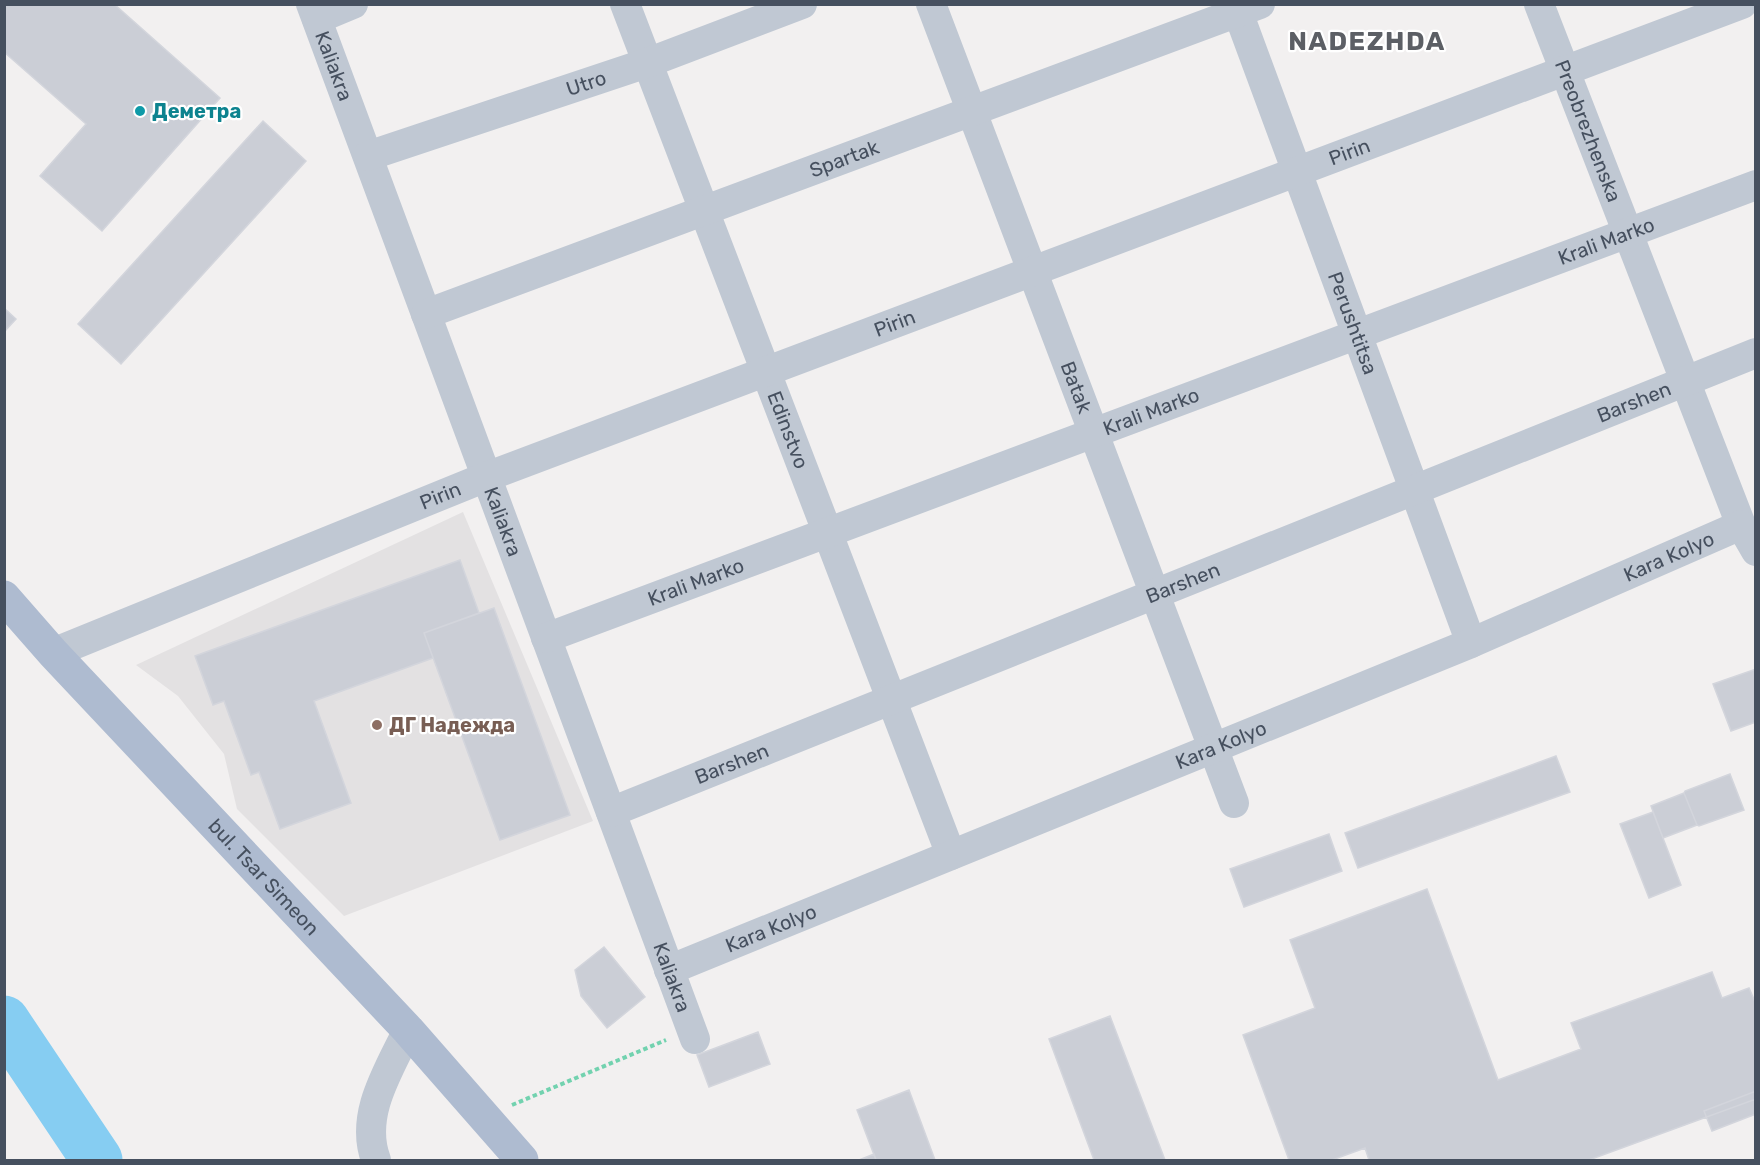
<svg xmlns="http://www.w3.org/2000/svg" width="1760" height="1165" font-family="Rubik,sans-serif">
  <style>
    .education { fill: #e3e1e2 }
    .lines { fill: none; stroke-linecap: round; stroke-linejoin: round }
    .river { stroke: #86cdf2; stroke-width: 51 }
    .building { fill: #cbced6; stroke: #d3d5dc; stroke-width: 1.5 }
    .path { stroke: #72d2af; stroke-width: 4; stroke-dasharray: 4.5 3; stroke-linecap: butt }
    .minor { stroke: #c0c8d3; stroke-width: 30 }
    .major { stroke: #aebbd0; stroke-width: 33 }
    .culture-dot { fill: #0f9aa8; stroke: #fff; stroke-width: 2 }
    .education-dot { fill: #8d6e63; stroke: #fff; stroke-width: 2 }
    .labels { text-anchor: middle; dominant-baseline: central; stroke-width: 4.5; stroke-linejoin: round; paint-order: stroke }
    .street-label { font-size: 20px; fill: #46505f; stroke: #fff }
    .culture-label { font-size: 20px; font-weight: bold; fill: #0d838f; stroke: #fff; text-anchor: start }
    .education-label { font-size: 20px; font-weight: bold; fill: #785e54; stroke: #fff; text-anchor: start }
    .district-label { font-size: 26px; font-weight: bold; letter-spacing: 1.5px; fill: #5c5f65; stroke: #fff }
  </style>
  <rect width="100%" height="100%" fill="#f2f0f0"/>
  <path class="education" d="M463 512 593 821 344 916 237 809 224 754 178 696 136 665Z"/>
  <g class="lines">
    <path class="river" d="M4 1021 97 1160"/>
  </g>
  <path class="building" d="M4 4H114L220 98 102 231 40 176 86 124 4 52Z
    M263 121 306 161 121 364 78 324Z
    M4 308 16 319 4 332Z
    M460 560 479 613 424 633 433 658 314 701 351 803 280 829 259 772 251 775 224 701 213 705 195 656Z
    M494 608 570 815 500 840 424 633Z
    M1756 669V722L1731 731 1713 684Z
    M1556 756 1570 792 1358 868 1345 833Z
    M1730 774 1744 810 1699 826 1697 825 1684 793 1685 791Z
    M1684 793 1697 825 1663 838 1651 806Z
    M1653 812 1681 885 1649 898 1620 824Z
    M1329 834 1342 871 1244 907 1230 869Z
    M1427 889 1498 1080 1581 1049 1571 1023 1712 972 1722 998 1749 988 1756 1004V1099L1589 1160H1369L1365 1148 1332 1160H1289L1243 1035 1315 1008 1290 940Z
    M604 947 645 997 607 1028 581 996 575 970Z
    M1110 1016 1165 1160H1094L1049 1039Z
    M758 1032 770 1064 709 1087 697 1055Z
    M909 1090 935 1160H876L857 1110Z
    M1756 1091V1114L1712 1131 1704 1111Z
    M874 1154 876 1160H859Z"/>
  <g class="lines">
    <path class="path" d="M512 1105 666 1040"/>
    <g class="minor">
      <path id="s1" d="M311 4 695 1039"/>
      <path id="s2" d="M625 4 951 855"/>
      <path id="s3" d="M931 4 1234 803"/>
      <path id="s4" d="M1235 4 1471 643"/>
      <path id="s5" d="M1539 4 1741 525"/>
      <path d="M317 19 353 4"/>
      <path id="s6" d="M368 156 647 63 802 4"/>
      <path id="s7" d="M426 314 1260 4"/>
      <path id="s8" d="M546 638 1756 185"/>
      <path id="s9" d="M53 653 486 477 1742 4"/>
      <path id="s10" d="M611 812 1756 353"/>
      <path id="s11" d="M669 970 1471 643 1741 525 1756 551"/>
      <path d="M376 1160C359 1115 389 1070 408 1030"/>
    </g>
    <path class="major" id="s12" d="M4 597 53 653 408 1030 522 1160"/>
  </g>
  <circle class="culture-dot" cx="140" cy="111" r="6"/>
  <circle class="education-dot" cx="377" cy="725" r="6"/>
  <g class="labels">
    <g class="street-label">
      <text stroke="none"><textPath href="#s1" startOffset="66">Kaliakra</textPath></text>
      <text stroke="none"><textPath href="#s6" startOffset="230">Utro</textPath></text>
      <text stroke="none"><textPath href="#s5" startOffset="136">Preobrezhenska</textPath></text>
      <text stroke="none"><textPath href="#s9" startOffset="1390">Pirin</textPath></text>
      <text stroke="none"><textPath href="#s7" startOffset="446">Spartak</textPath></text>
      <text stroke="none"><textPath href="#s8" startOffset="1132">Krali Marko</textPath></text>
      <text stroke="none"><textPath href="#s9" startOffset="904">Pirin</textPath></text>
      <text stroke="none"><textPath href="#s4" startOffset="340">Perushtitsa</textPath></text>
      <text stroke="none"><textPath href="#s3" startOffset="410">Batak</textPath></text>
      <text stroke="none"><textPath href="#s10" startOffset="1102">Barshen</textPath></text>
      <text stroke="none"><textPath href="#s8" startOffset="646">Krali Marko</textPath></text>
      <text stroke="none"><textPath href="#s2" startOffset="456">Edinstvo</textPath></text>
      <text stroke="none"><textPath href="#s9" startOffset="418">Pirin</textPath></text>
      <text stroke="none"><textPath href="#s1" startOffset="552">Kaliakra</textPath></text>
      <text stroke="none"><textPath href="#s11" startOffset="1082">Kara Kolyo</textPath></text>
      <text stroke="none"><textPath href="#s8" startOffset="160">Krali Marko</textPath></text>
      <text stroke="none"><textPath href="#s10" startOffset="616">Barshen</textPath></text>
      <text stroke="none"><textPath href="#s11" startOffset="596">Kara Kolyo</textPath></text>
      <text stroke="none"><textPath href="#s10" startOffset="130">Barshen</textPath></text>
      <text stroke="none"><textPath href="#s12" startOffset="382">bul. Tsar Simeon</textPath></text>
      <text stroke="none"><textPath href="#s11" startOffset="110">Kara Kolyo</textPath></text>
      <text stroke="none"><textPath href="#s1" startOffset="1038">Kaliakra</textPath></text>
    </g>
    <g class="culture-label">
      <text x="152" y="111">Деметра</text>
    </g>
    <g class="education-label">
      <text x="389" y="725">ДГ Надежда</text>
    </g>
    <g class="district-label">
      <text x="1367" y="41">NADEZHDA</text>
    </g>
  </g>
  <rect width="1760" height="1165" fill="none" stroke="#46505f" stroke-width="12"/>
</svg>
